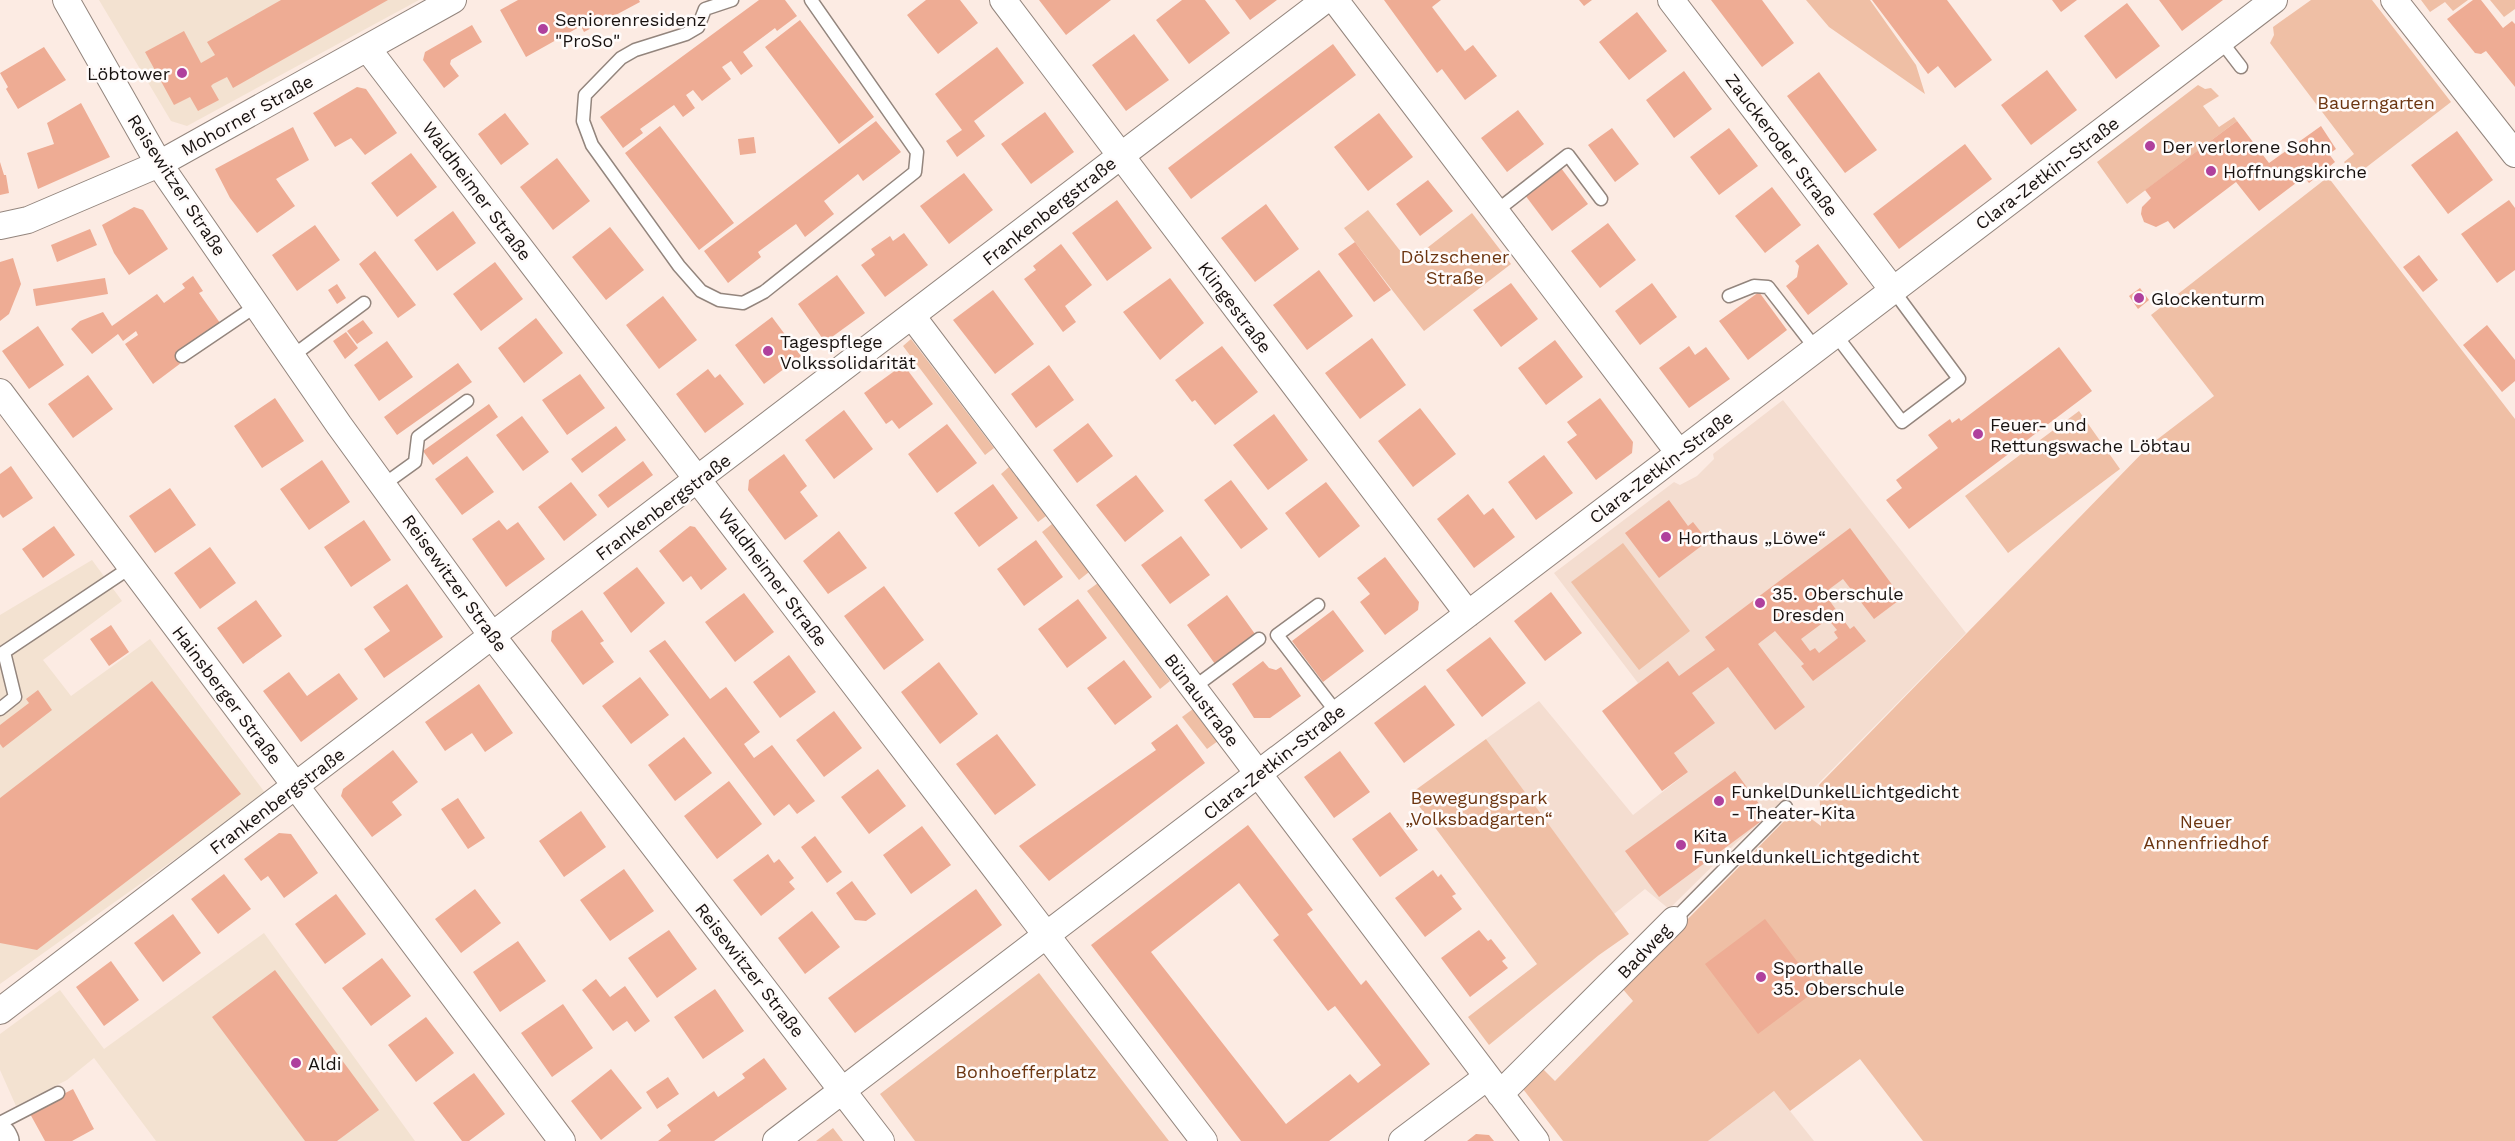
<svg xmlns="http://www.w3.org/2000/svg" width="2515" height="1141" font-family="'Work Sans',sans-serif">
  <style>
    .commercial { fill: #f3e2d1 }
    .built { fill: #f4ddd0 }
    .green { fill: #efbfa5 }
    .building { fill: #eeac94; fill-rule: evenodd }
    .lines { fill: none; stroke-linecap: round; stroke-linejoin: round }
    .lane-casing { stroke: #93857d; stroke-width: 15 }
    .street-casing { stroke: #93857d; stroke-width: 28 }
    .secondary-casing { stroke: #93857d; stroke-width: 36 }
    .lane { stroke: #fff; stroke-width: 12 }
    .street { stroke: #fff; stroke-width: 26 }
    .secondary { stroke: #fff; stroke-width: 33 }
    .poi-dot { fill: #af409d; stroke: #fffbfa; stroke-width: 2 }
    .labels { text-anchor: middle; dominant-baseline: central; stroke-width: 5; stroke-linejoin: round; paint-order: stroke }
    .poi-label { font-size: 18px; fill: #181210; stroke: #fffbfa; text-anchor: start }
    .park-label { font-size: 18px; fill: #6b340f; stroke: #fffbfa }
    .street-label { font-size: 18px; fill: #181210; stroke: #fffbfa }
  </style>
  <rect width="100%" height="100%" fill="#fcebe3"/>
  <path class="commercial" d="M99 0H419L187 126 171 121Z
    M92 560 122 601 43 660 71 696 150 639 266 794 0 984V615Z
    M264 933 415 1141H156L94 1058 67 1080 16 1106 0 1070V1034L60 990 104 1049Z"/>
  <path class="built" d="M1783 400 1966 633 1813 789 1799 790 1737 842 1669 909 1645 889 1614 914 1486 739 1539 701 1633 815 1688 772 1628 691 1638 683 1554 573 1674 482 1680 485 1697 476 1714 459 1713 454Z
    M1774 1091 1814 1141H1708Z"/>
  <path class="green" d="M1806 0H1870L1916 65 1925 94 1829 27Z
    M2311 0H2372L2451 102 2355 176 2344 162 2354 154 2270 43 2274 35 2273 27Z
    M2421 0H2468L2453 11 2445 2 2430 12Z
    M2490 0H2515V9L2504 17Z
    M2198 85 2205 89 2211 88 2219 96 2203 106 2219 127 2234 117 2237 121 2127 204 2097 162Z
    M2328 177 2515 419V1141H1923L1860 1059 1790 1111 1774 1091 1708 1141H1563L1523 1089 1542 1068 1555 1081 1633 1001 1621 987 1797 808 1821 826 1819 785 2150 445 2214 396 2151 315Z
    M1368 210 1409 262 1472 213 1511 264 1424 331 1344 228Z
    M911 339 994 448 985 455 903 346Z
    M2079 411 2120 469 2008 553 1965 496Z
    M1009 467 1046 516 1038 522 1001 474Z
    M1052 524 1089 572 1079 580 1042 532Z
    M1623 543 1690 631 1639 670 1571 582Z
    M1098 583 1170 681 1160 689 1087 591Z
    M1193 709 1218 741 1207 749 1182 717Z
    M1486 739 1629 934 1599 955 1489 1045 1468 1017 1537 964 1410 794Z
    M1039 973 1169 1141H915L880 1094Z
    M833 1128 843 1141H816Z"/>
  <path class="building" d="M281 0H388L233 88 227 77 213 84 211 86 219 100 198 111 190 97 174 105 145 52 184 31 201 63 215 55 207 42Z
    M518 0H639L640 2 584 32 581 26 526 57 500 10Z
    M759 0H785L797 16 777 31 775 28 743 52 753 66 741 75 731 61 722 67 731 79 702 101 693 90 686 95 695 108 683 117 674 105 640 129 643 133 623 148 600 117Z
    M926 0H960L978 23 938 54 907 15Z
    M1039 0H1111L1066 35Z
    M1182 0H1205L1230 33 1189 64 1156 20Z
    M1235 0H1277L1250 20Z
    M1384 0H1441L1432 7 1465 51 1473 45 1497 76 1465 100 1442 69 1437 73Z
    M1579 0H1592L1584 6Z
    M1711 0H1762L1794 43 1762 67Z
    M1872 0H1947L1992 60 1955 88 1938 66 1928 74Z
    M2052 0H2077L2061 12Z
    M2159 0H2223L2182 31Z
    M2473 0H2481L2503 28 2512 21 2515 24V87L2486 51 2481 54 2475 53 2447 19Z
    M2127 3 2160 46 2116 79 2084 36Z
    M1637 12 1667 51 1629 80 1599 42Z
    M800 20 874 117 839 144 765 47Z
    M472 25 482 42 451 60 450 64 459 76 444 88 423 60 425 52Z
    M1134 34 1169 80 1126 111 1092 65Z
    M1333 44 1356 75 1191 199 1168 168Z
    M44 47 66 80 18 109 6 89 8 87 0 73Z
    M997 47 1024 83 974 121 985 136 957 157 946 141 962 130 935 94Z
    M2047 70 2077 110 2031 145 2001 105Z
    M1684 71 1712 109 1674 138 1646 100Z
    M1819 72 1877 150 1845 173 1787 96Z
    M357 87 366 89 397 133 365 155 351 138 335 147 313 113Z
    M81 103 110 157 38 189 27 153 54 144 47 123Z
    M1518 110 1544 144 1507 172 1481 138Z
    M1045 112 1074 152 1031 184 1001 144Z
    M505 113 529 144 501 165 478 134Z
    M1379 113 1413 157 1368 191 1334 147Z
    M876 121 901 152 863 181 858 174 824 201 834 214 805 237 796 224 758 252 761 257 728 283 704 251Z
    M2237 121 2269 163 2321 126 2336 149 2329 154 2335 162 2309 183 2304 177 2259 211 2236 182 2174 229 2168 221 2156 227 2144 222 2141 214 2142 207 2151 198 2145 190Z
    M660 126 734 223 699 250 625 153Z
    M293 127 309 160 276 179 295 206 257 233 230 198 215 169Z
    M1612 128 1639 164 1615 182 1588 145Z
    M1729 128 1758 166 1719 195 1690 157Z
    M2457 131 2493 180 2448 214 2411 165Z
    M754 137 756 153 740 155 738 139Z
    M1965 144 1992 179 1899 249 1873 214Z
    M411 153 437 187 397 217 371 183Z
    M557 158 590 201 553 230 520 187Z
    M0 162 4 175H6L9 193 0 195Z
    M1561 168 1588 204 1552 231 1525 195Z
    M964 173 993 210 949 244 920 206Z
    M1428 180 1453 211 1420 236 1396 204Z
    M1772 187 1801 225 1765 253 1735 216Z
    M1117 200 1152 248 1107 281 1072 233Z
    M2509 200 2515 208V270L2497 283 2461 234Z
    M1266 204 1299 249 1255 282 1221 238Z
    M134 207 143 210 168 249 129 275 114 253 102 225Z
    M453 211 476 243 437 271 414 240Z
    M1608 223 1636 260 1600 288 1571 251Z
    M315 225 340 260 297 291 272 255Z
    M610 227 644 270 606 300 572 257Z
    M90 229 97 245 57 262 51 245Z
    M904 233 928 265 885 297 861 265 875 255 871 249 890 236 893 241Z
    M1355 242 1391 290 1374 302 1338 254Z
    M1061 244 1092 285 1065 306 1076 322 1063 332 1024 279 1036 270 1033 266Z
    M1818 244 1848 284 1808 315 1786 286 1797 277 1799 266 1795 261Z
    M375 251 416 305 398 318 359 264Z
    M2419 255 2438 280 2423 292 2403 267Z
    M13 258 21 284 9 314 0 321V262Z
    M495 262 523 299 481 331 453 294Z
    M1319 270 1353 316 1307 350 1273 305Z
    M837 275 865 313 825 342 798 304Z
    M193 276 203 291 199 293 220 323 179 352 185 360 153 384 125 344 138 335 136 331 123 341 118 334 92 354 71 329 80 321 103 312 112 326 157 294 164 303 185 288 182 284Z
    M105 278 108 294 36 306 33 289Z
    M1170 278 1204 323 1160 360 1123 312Z
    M1511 283 1538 319 1501 347 1473 310Z
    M1652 283 1677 317 1640 345 1615 311Z
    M337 284 346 298 337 304 328 290Z
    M2140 288 2149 300 2138 309 2129 296Z
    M993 290 1034 344 995 374 953 320Z
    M1759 292 1787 330 1748 360 1719 321Z
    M663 296 697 340 659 369 626 325Z
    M772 317 801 356 764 384 735 345Z
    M536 318 563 353 524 383 498 348Z
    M363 320 373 333 357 344 347 331Z
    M2487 325 2515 360V381L2502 392 2463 345Z
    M38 326 64 365 29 389 2 351Z
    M346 332 358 348 345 359 333 341Z
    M1372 338 1406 385 1360 419 1325 373Z
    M1555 340 1583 377 1546 405 1518 368Z
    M387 341 413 377 379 401 354 365Z
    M1222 346 1258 392 1215 425 1195 400 1192 402 1175 380Z
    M1689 346 1695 355 1706 347 1730 379 1689 408 1659 368Z
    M2059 347 2092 391 1909 529 1886 500 1902 488 1896 480 1938 448 1928 435 1950 419 1952 423 1959 418 1961 421Z
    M458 363 472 382 397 435 384 417Z
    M1049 365 1074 400 1036 428 1011 394Z
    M900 367 906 368 933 404 899 429 892 420 886 424 864 393Z
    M708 369 715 378 720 374 744 404 705 433 676 394Z
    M580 374 605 408 567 435 542 400Z
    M88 375 113 409 73 438 48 404Z
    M275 398 304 441 262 468 234 426Z
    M1600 398 1633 442 1632 453 1596 480 1567 442 1577 435 1567 422Z
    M489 404 498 417 433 465 423 451Z
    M1420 408 1456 454 1413 487 1378 441Z
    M844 410 873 449 834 479 805 440Z
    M1274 414 1308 460 1268 490 1233 445Z
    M522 416 549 452 523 471 496 435Z
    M1088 423 1113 456 1077 483 1053 450Z
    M947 424 977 463 937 493 908 454Z
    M616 426 626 440 582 473 571 459Z
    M784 454 807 486 800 492 818 516 785 540 748 490 749 480Z
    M1544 455 1573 493 1536 520 1508 482Z
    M467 456 494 492 462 515 435 479Z
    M322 460 350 502 309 530 280 489Z
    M643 461 653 475 608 508 598 495Z
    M11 466 33 498 3 518 0 514V474Z
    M1136 475 1164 511 1125 542 1096 505Z
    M1231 480 1268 529 1241 549 1204 500Z
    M571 482 597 515 564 541 538 507Z
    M1326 482 1360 526 1319 558 1285 513Z
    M993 484 1018 518 979 547 954 513Z
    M170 488 196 525 155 553 129 516Z
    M1468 494 1484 515 1493 508 1515 537 1474 568 1437 519Z
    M1669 500 1688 526 1693 522 1708 541 1659 578 1625 533Z
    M364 520 391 560 351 587 324 547Z
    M499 520 507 530 518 522 545 559 506 587 472 539Z
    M54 526 75 555 43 578 22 549Z
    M690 526 695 527 727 569 701 590 691 576 683 582 659 551Z
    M1850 528 1902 598 1874 619 1843 579 1824 593 1850 629 1854 626 1866 641 1813 681 1801 666 1804 664 1775 631 1758 644 1805 707 1775 730 1728 667 1692 693 1715 723 1674 753 1688 772 1662 791 1602 711 1668 661 1679 676 1715 650 1705 637ZM1828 619 1837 630 1834 632 1838 638 1819 653 1815 648 1810 651 1801 639Z
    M839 531 867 568 828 594 803 561Z
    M1181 536 1210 575 1170 604 1141 565Z
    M1036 540 1063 577 1024 606 997 569Z
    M210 547 236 583 200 609 174 573Z
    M1385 557 1419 602 1418 610 1385 635 1360 602 1370 594 1357 578Z
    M637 567 665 603 631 633 603 593Z
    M407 584 443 637 384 678 364 649 390 631 373 607Z
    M884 586 924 640 884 670 844 616Z
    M1551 592 1582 633 1545 661 1514 621Z
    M744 593 774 632 735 662 705 622Z
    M1227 595 1255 634 1215 664 1187 625Z
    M1078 599 1107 638 1067 668 1038 629Z
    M256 600 282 636 243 664 217 628Z
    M582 610 604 641 600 643 614 662 583 685 551 641 552 631Z
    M1333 610 1364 651 1323 682 1292 641Z
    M111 625 129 652 109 666 90 639Z
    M1490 637 1526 683 1482 717 1446 670Z
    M665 640 710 699 726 687 760 732 744 744 754 758 772 745 815 801 797 814 789 804 774 816 649 651Z
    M789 655 816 692 780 718 753 682Z
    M1124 660 1152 697 1115 725 1087 688Z
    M1263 661 1269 668 1276 670 1281 667 1301 696 1270 718H1254L1232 684Z
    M939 662 978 714 940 744 901 692Z
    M289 672 307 696 339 673 358 699 301 742 263 691Z
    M640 677 669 715 631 744 602 706Z
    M152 681 241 794 37 950 0 943V798Z
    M479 684 513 733 485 752 472 733 445 751 425 722Z
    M1425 685 1455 725 1404 763 1374 723Z
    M38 690 52 710 3 748 0 744V725L29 703 26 699Z
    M834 711 862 748 824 777 796 740Z
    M1177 724 1205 763 1049 881 1019 846 1156 750 1151 743Z
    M997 734 1036 785 995 815 956 764Z
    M684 737 712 773 675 801 648 765Z
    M393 750 418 782 392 802 402 815 372 837 341 796 343 789Z
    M1340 751 1370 792 1334 818 1304 777Z
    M878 769 906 806 869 834 841 797Z
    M1735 771 1768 816 1659 897 1625 851Z
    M729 781 762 824 717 859 684 816Z
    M458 798 485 838 468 849 441 809Z
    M581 811 606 847 564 877 539 841Z
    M1390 812 1418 850 1380 877 1352 839Z
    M1248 825 1313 910 1307 914 1361 985 1366 980 1430 1064 1329 1141H1241L1091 945ZM1239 883 1279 935 1273 940 1328 1011 1335 1006 1381 1065 1358 1083 1350 1074 1286 1124 1151 952Z
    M922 826 951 865 911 894 883 855Z
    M279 833 291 834 318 873 284 898 268 876 261 881 244 859Z
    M815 836 842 872 827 883 801 847Z
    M768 854 774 863 779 859 794 878 789 882 795 889 761 916 733 880Z
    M624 869 654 911 610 941 580 900Z
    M1433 870 1438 877 1441 874 1456 894 1452 896 1462 909 1425 937 1395 898Z
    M224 874 251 909 218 934 191 899Z
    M852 881 876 914 866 921 855 920 836 893Z
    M475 889 501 923 461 953 435 919Z
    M976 889 1002 925 855 1033 828 998Z
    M336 894 366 934 325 964 295 924Z
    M812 911 840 947 805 974 778 938Z
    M173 914 201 953 163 982 134 943Z
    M1765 919 1818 989 1758 1034 1705 964Z
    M669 930 697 969 657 998 628 958Z
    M1479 930 1488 941 1491 939 1506 958 1502 961 1508 968 1470 997 1441 958Z
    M518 941 546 981 500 1012 473 972Z
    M382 958 411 996 371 1026 342 988Z
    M111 961 139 1000 104 1026 76 987Z
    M275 970 379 1110 337 1141H305L212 1017Z
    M596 979 610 997 625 986 650 1021 635 1032 627 1021 613 1031 582 990Z
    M715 989 744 1031 703 1059 674 1017Z
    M563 1004 593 1048 552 1077 521 1033Z
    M426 1017 454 1053 416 1082 388 1045Z
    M764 1058 787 1089 714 1141H658L671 1131 667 1125 714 1091 718 1097 745 1078 742 1074Z
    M611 1069 642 1108 601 1140 571 1101Z
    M474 1073 505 1114 469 1141H462L433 1103Z
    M668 1077 679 1094 657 1109 646 1092Z
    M73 1089 94 1129 72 1141H45L29 1112Z
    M1476 1134 1489 1135 1494 1141H1467Z"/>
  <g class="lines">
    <g class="lane-casing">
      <path id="lane" d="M705 9 698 27 686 34 635 50 621 58 585 95 583 121 592 145 679 266 701 291 719 300 743 303 764 292 915 172 917 152 811 0
        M705 9 732 0
        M2221 41 2241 67
        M1495 212 1568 155 1601 199
        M1729 296 1754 286 1768 287 1816 349
        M1835 334 1902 422 1959 379 1893 290
        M182 356 256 306
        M291 357 364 303
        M383 485 415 462 418 437 467 401
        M1318 605 1277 635 1337 713
        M1193 688 1259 639
        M0 709 15 697 4 652 131 567
        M1674 920 1786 807
        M0 1123 58 1093"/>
    </g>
    <g class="street-casing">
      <path id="street" d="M66 0 159 164 339 425 493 637 881 1141
        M1003 0 1468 614
        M1335 0 1679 453
        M1671 0 1893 290
        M2394 0 2515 154
        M367 48 1204 1141
        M0 226 28 220 159 164 453 0
        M912 316 1536 1141
        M0 392 562 1141
        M0 1011 1325 0
        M1500 1094 1674 920
        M776 1141 2274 0
        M1402 1141 1487 1077"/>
    </g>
    <g class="secondary-casing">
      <path id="secondary" d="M0 1137 2 1141"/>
    </g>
    <use href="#lane" class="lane"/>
    <use href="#street" class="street"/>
    <use href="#secondary" class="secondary"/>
  </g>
  <g class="poi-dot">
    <circle cx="543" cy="29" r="6"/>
    <circle cx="182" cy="73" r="6"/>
    <circle cx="2150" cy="146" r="6"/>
    <circle cx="2211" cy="171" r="6"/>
    <circle cx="2139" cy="298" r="6"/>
    <circle cx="768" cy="351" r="6"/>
    <circle cx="1978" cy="434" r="6"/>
    <circle cx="1666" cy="537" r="6"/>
    <circle cx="1760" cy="603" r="6"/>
    <circle cx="1719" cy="801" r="6"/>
    <circle cx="1681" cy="845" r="6"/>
    <circle cx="1761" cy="977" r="6"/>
    <circle cx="296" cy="1063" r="6"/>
  </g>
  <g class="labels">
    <g class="poi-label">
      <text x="555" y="19">Seniorenresidenz<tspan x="555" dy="21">"ProSo"</tspan></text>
      <text x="170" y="73" text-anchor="end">Löbtower</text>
      <text x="2162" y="146">Der verlorene Sohn</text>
      <text x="2223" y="171">Hoffnungskirche</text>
      <text x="2151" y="298">Glockenturm</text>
      <text x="780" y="341">Tagespflege<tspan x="780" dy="21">Volkssolidarität</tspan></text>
      <text x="1990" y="424">Feuer- und<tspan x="1990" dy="21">Rettungswache Löbtau</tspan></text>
      <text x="1678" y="537">Horthaus „Löwe“</text>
      <text x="1772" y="593">35. Oberschule<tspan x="1772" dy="21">Dresden</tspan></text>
      <text x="1731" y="791">FunkelDunkelLichtgedicht<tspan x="1731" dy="21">- Theater-Kita</tspan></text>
      <text x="1693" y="835">Kita<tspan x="1693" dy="21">FunkeldunkelLichtgedicht</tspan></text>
      <text x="1773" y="967">Sporthalle<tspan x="1773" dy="21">35. Oberschule</tspan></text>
      <text x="308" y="1063">Aldi</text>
    </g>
    <g class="park-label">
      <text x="2376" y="102">Bauerngarten</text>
      <text x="1455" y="256">Dölzschener<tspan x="1455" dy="21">Straße</tspan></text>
      <text x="1479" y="797">Bewegungspark<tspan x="1479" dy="21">„Volksbadgarten“</tspan></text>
      <text x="2206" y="821">Neuer<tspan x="2206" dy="21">Annenfriedhof</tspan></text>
      <text x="1026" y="1071">Bonhoefferplatz</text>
    </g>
    <g class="street-label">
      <text transform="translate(247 115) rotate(-29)">Mohorner Straße</text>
      <text transform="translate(1782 145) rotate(53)">Zauckeroder Straße</text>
      <text transform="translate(2047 173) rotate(-37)">Clara-Zetkin-Straße</text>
      <text transform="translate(177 185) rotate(57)">Reisewitzer Straße</text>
      <text transform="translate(477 191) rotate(53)">Waldheimer Straße</text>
      <text transform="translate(1049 211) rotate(-38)">Frankenbergstraße</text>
      <text transform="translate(1235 307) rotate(53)">Klingestraße</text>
      <text transform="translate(1661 467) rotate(-37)">Clara-Zetkin-Straße</text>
      <text transform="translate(663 507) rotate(-37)">Frankenbergstraße</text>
      <text transform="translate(773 577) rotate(53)">Waldheimer Straße</text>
      <text transform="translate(455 583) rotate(54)">Reisewitzer Straße</text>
      <text transform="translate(227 695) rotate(53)">Hainsberger Straße</text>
      <text transform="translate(1202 700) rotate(53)">Bünaustraße</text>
      <text transform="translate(1274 762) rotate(-38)">Clara-Zetkin-Straße</text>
      <text transform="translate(277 801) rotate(-37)">Frankenbergstraße</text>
      <text transform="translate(1644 951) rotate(-46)">Badweg</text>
      <text transform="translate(750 970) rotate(52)">Reisewitzer Straße</text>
    </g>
  </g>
</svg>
